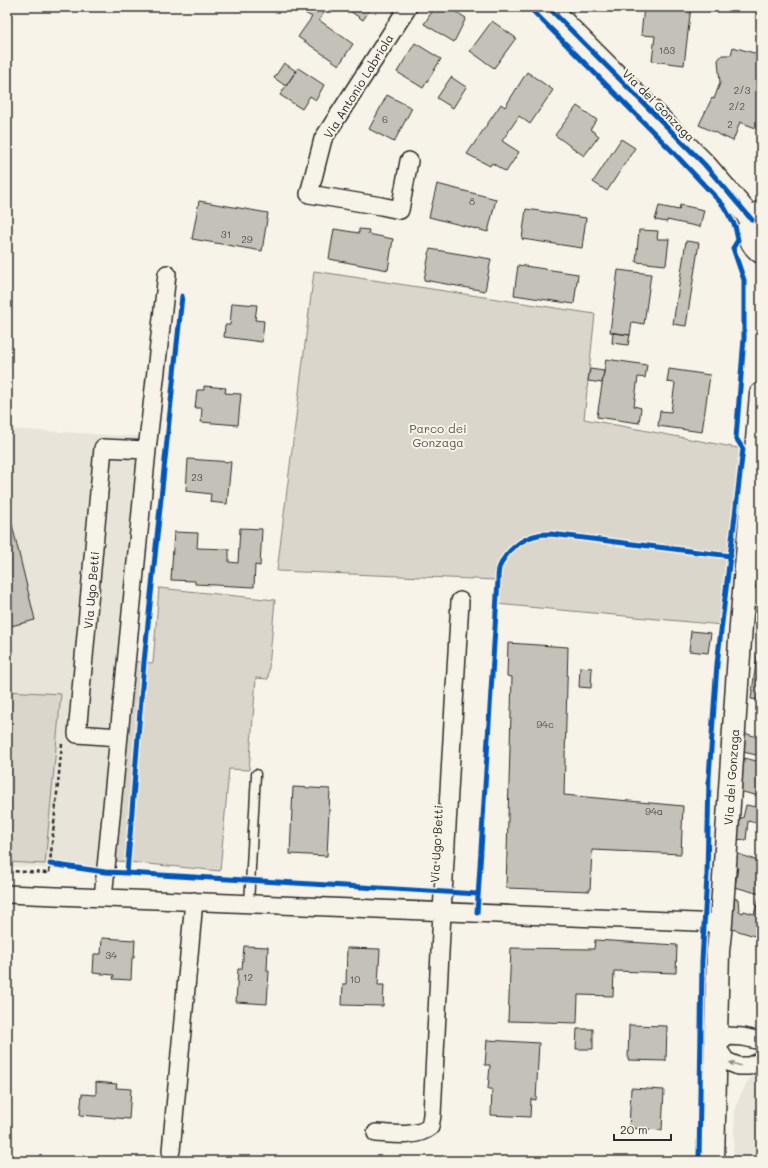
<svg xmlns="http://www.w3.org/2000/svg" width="768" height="1168" font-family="Mali,sans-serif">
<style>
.built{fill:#e8e4da}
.green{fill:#dad6cc;stroke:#82807c}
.building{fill:#c4c1b9;stroke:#2b2b2b}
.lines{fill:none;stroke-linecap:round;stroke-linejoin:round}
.lane-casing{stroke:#2b2b2b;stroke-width:11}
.street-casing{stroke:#2b2b2b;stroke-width:20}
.secondary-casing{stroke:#2b2b2b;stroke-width:25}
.path{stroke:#2b2b2b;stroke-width:2.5;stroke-dasharray:4 3;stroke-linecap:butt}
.lane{stroke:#f7f3e8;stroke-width:8}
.street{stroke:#f7f3e8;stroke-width:17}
.secondary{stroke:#f7f3e8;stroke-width:22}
.cycleway-casing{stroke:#f7f3e8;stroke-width:8}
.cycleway{stroke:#0057b8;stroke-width:5}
.oneway{fill:#918f8a}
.labels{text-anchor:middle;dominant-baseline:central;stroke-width:4;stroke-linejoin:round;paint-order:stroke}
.number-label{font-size:10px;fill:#51504e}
.street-label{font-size:12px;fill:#2b2b2b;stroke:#f7f3e8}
.park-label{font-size:12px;fill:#575653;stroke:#f7f3e8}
</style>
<rect width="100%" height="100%" fill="#f7f3e8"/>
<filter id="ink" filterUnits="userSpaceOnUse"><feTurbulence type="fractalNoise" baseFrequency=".025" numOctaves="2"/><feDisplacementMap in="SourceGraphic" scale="8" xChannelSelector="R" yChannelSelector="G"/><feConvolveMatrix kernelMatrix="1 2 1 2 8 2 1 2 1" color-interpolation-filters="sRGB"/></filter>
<g filter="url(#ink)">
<path class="built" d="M7 429 149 437 105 872 7 866Z
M761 1071V1161H733L735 1111 740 1096 749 1079Z"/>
<path class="green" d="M314 271 595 314 584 419 743 449 722 625 496 604 497 580 277 571Z
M159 588 275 600 268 679 256 678 249 770 229 769 220 871 107 860 127 661 153 663Z
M7 691 61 694 45 864 7 862Z"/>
<path class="building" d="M308 7H328L319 20 353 44 339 65 298 37 312 17 305 13Z
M344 7H372L363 20Z
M435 7H448L466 18 454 42 424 24Z
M644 7H691L684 65 652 61 655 36 641 35Z
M492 21 516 38 494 68 470 51Z
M415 43 441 59 423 88 397 72Z
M733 47 761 55V130L740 122 733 141 699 125 712 98 714 99 720 83 718 60 722 55H731Z
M284 63 296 71 286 86 274 78Z
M298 68 324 85 316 100 310 96 302 109 280 95Z
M527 72 553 90 530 124 519 116 502 141 519 152 506 172 492 163 490 166 467 154 501 104 505 107Z
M451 77 466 87 453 108 437 98Z
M387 95 412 108 394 142 369 129Z
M577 106 597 120 590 129 599 136 584 156 555 135Z
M621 139 635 148 607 191 593 182Z
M437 184 496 199 488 232 429 217Z
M199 201 268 213 262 251 192 239Z
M680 205 704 210 700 227 667 220V222L655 220 659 206 679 210Z
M526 209 586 218 582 248 522 239Z
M334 229 359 233V229L369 230 368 234 393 239 388 270 329 259Z
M639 230 658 231 657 239H669L666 265 636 262Z
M686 241 699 243 686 326 673 324Z
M430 249 491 259 485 291 424 280Z
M518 265 578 274 574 304 514 295Z
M618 270 651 274 644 324 632 322 630 335 610 332Z
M232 303 257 305 255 320 264 321 262 342 224 337 225 325H230Z
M613 333 630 335 628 345 612 343Z
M606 359 647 365 645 378 638 377 634 406 641 408 639 423 597 417Z
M590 369 604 371 602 383 588 381Z
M669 369 710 375 702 432 658 426 660 411 671 412 675 383 667 382Z
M204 386 226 388 225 393 241 394 238 425 201 422 202 408H195L197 390H204Z
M188 459 231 462 227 504 210 502 211 494 186 491Z
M7 512H9L35 620 7 627Z
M240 528 262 529 260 566 255 565 254 587 195 584V581L171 580 174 532 198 533 197 548 229 549V562L238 563Z
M761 626V700L751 699Z
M691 631 711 633 708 653 689 651Z
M508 643 568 647 564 795 683 806 681 854 592 850 590 891 506 888 512 677 507 676Z
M580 667 592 668 591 688 579 687Z
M744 733 761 738V756L743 752Z
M744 758 761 762V787L760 786 759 796 739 791 741 772Z
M293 787 330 789 327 856 290 854Z
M746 805 761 808V824L748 821 746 840 735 839 737 817 743 818Z
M733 852 761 862V938L729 928 730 898 738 899 739 911 743 913 744 911 754 914 760 894 735 887 738 867 731 865Z
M102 938 135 940 134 958H132L131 980 113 979 114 975 93 973 94 954H101Z
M595 940 677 945 676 973 614 971 613 996 578 995 577 1023 508 1021 511 948 594 949Z
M244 946 268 947 267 971H269L267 1004 236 1002 238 969H242Z
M347 948 380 949 378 985H384L383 1006 342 1005 343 984H346Z
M629 1025 667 1026 666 1061 628 1060Z
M577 1029H593V1049H576Z
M487 1040 539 1043 536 1100 531 1099 530 1117 491 1115 492 1089H488L490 1065H485Z
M96 1082 117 1084 116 1088 131 1089 129 1119 80 1115 82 1094 96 1095Z
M631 1088 664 1090 662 1130 629 1128Z"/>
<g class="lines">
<g class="lane-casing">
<path id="lane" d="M249 904 256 774"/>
</g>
<g class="street-casing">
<path id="street" d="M408 7 323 139 309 194 381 206 400 210 409 161
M743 596 761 598
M119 737 77 734 103 448 147 450
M7 894 721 923
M103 898 147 450 167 274
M761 1041 743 1037 728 1036 716 1046 726 1061 738 1066H749L761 1061
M376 1133C393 1134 416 1138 430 1127L432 1115 442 912 460 601
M171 1151 194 901"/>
</g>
<g class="secondary-casing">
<path id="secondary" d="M548 7 704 164 752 220
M761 212C744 221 747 242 761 252
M713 1161 718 951 721 923 741 625 761 394"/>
</g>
<path class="path" d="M7 863 9 871 49 873 62 744"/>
<use href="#lane" class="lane"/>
<use href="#street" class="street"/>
<use href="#secondary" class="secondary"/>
<g class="cycleway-casing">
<path id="cycleway" d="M529 7 674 153 723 205 735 226 738 240 733 248 744 280V338L736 438 743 449 717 664 709 777 707 876 702 961 699 1161
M548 7 704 164 752 220
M50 864 105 872 127 873 144 662 182 296
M127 873 478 894
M477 913 498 580C498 575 498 568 501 564 507 550 523 538 538 535 542 534 547 534 551 534L731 556"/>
</g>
<use href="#cycleway" class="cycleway"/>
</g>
<defs><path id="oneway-solid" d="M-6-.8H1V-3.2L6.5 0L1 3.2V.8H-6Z"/></defs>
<use class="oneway" href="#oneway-solid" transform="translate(735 1064) rotate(-163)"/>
</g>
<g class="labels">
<g class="number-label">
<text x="667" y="50">183</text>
<text x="742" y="90">2/3</text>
<text x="737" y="106">2/2</text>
<text x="385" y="119">6</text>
<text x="730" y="124">2</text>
<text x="472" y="201">8</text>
<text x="226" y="234">31</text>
<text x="247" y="239">29</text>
<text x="197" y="477">23</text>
<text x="545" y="724">94c</text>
<text x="654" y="811">94a</text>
<text x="111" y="955">34</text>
<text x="248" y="977">12</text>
<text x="355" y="979">10</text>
</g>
<g class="street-label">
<text transform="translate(358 86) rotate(-58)">Via Antonio Labriola</text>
<text transform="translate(659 105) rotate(45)">Via dei Gonzaga</text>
<text transform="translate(91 590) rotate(-85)">Via Ugo Betti</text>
<text transform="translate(731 777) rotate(-86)">Via dei Gonzaga</text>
<text transform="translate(436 844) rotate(-87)">Via Ugo Betti</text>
</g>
<g class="park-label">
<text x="438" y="428">Parco dei<tspan x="438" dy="14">Gonzaga</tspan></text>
</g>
</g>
<rect width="768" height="1168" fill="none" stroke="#f7f3e8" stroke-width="24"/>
<rect x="12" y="12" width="744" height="1144" fill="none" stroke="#2b2b2b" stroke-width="1.5" filter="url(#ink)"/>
<path d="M614 1134v6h57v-6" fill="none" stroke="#2b2b2b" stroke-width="2"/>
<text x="620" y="1134" font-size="12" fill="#2b2b2b" stroke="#f7f3e8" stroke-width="3" paint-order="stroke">20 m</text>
</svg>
